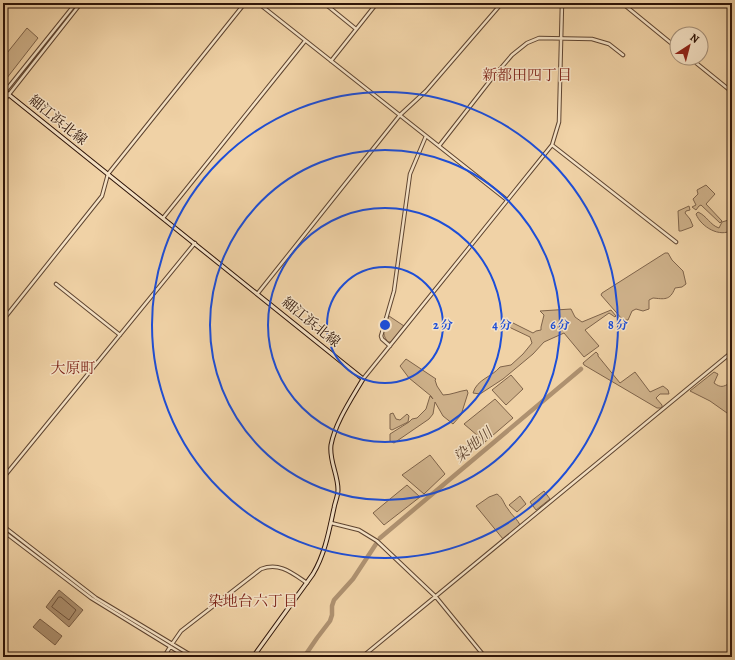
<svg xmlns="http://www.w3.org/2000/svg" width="735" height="660" font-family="Alegreya,'Noto Serif JP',serif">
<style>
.green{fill:#cfb28b;stroke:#7e634a}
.water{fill:#ae9170;stroke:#7b5f46}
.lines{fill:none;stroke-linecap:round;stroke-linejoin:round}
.shore{stroke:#6e523c;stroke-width:1}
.river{stroke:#ae9170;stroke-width:4.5}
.tertiary-casing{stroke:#5e4430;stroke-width:4.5}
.secondary-casing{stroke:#2e1408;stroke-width:5}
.tertiary{stroke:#f5e2c5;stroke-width:2.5}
.secondary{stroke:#f5e2c5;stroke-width:3}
.ring{fill:none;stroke:#1d4ed8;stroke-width:2}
.labels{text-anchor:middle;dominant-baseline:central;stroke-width:3;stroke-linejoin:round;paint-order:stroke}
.street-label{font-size:14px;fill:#2e1408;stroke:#f5e2c5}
.neighbourhood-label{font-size:15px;fill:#7a1f14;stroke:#f5e2c5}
.water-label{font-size:15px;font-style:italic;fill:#614632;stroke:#f5e2c5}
.centre{fill:#1d4ed8;stroke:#f5e2c5;stroke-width:2}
.ring-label{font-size:12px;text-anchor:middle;font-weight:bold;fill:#1d4ed8;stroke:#f5e2c5;stroke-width:3;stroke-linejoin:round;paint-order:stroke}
</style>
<rect width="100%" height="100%" fill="#f0d2a6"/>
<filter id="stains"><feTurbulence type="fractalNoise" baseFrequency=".005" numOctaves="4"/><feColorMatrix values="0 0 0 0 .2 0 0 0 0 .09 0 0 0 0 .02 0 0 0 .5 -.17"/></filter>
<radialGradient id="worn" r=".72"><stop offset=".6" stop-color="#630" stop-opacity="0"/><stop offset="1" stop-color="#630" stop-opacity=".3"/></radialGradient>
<path class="green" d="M27 28 38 38 3 83V58Z
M706 185 715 194 706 204 722 221 720 223 701 205 699 206 696 210 692 207 696 205 693 199 698 194 697 190Z
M689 206 690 210 686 211 685 213 690 219 693 226 692 227 681 231H679L678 211Z
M698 212C707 216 710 225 719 228L722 222 732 219V230C720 238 701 227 696 214Z
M665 253H668L672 260 683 271 686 284 682 287 675 288C670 301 664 299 653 298L649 300V309L643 311 636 309 632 311 628 320H624L622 319 601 295 602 293Z
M571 309 575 317 582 322 611 310 616 316 615 317 609 313 585 330 599 346 584 357 564 333 544 342 533 354 503 379 480 394 473 393C477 379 492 377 500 367L511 365 523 354 532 343 530 337 511 328 505 323V319L533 333 536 331 541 330V327L544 315 540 311Z
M389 316 404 326 392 342H388C380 332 385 327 389 316Z
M596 352 598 354V356L620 383 635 372 650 392 663 386 668 390 669 394H660L656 398 662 405V408H657L584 365 583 363Z
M406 359 436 379 435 380 437 386 443 395C451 395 459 391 467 390L468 393 461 415 453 424 443 416 435 402 433 414 429 419 394 443 390 441V434L409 422 412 419 417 418 426 409 430 396 433 399 431 396 409 378 400 366Z
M714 372 718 374 714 383C721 388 723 387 730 383L732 388 731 412 727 413 710 401 690 391Z
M511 375 523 389 506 405 492 390Z
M495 399 513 418 485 442 464 424Z
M393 413 396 419 400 420 407 414 409 416 408 422 392 430 390 429V414Z
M430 455 445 474 424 494 402 475Z
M407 485 420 497 384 525 373 513Z
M544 491 550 499 536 510 530 502Z
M497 494C504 499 503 503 508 509 513 517 517 518 521 527L503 539 476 506 489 497Z
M520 496 526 504 517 512 509 505Z"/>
<path class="water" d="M59 590 83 610 69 627 46 607Z
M40 619 62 636 55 645 33 627Z"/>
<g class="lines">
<path class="shore" d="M59 597H61L76 610 69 620 52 607Z"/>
<path class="river" d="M380 538 581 369
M304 657 317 638 330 621 332 615V606L334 600 353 579 376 544"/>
<g class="tertiary-casing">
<path id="tertiary" d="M258 3 507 200
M324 3 356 29
M622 3 677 48
M690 58 732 92
M331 61 377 3
M3 94 76 3
M3 102 81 3
M552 145 676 242
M439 146 489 82 512 55 527 43 539 38 592 39 609 44 623 55
M163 218 305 41
M56 284 120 335
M258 293 400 115 426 91 502 3
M3 320 102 196 108 174 245 3
M390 346 382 339 381 336 394 291 410 174 426 136
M363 379 552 145 559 122 562 3
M3 478 195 243
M331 523 359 530 377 541 436 597 485 657
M3 526 96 598 194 657
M3 531 91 598 187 657
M172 644 181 631 261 569C280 562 292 573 307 583
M164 657 170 647
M362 657 732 352"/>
</g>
<g class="secondary-casing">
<path id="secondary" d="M3 90 363 379C352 398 335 423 331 445 329 461 338 474 338 490 338 496 335 502 334 508 329 531 325 554 313 574L253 657"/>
</g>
<use href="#tertiary" class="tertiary"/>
<use href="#secondary" class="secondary"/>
</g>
<g class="ring">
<circle cx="385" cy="325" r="58"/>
<circle cx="385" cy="325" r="117"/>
<circle cx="385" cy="325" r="175"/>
<circle cx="385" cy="325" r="233"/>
</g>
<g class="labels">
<g class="street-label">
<text transform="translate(58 120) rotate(39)">細江浜北線</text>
<text transform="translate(311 322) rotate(39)">細江浜北線</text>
</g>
<g class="neighbourhood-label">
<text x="527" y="75">新都田四丁目</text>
<text x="73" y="368">大原町</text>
<text x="253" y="601">染地台六丁目</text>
</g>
<g class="water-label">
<text transform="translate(473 445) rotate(-40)">染地川</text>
</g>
</g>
<circle cx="385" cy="325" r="6" class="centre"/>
<g class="ring-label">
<text x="443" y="329">2 分</text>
<text x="502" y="329">4 分</text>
<text x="560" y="329">6 分</text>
<text x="618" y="329">8 分</text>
</g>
<rect width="735" height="660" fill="none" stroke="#f0d2a6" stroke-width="16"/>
<rect x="4" y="4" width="727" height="652" fill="none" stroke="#2e1408" stroke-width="2"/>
<rect x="8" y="8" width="719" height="644" fill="none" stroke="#2e1408"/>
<g transform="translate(689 46) rotate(36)"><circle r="19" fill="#f5e2c5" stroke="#a59079"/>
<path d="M0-3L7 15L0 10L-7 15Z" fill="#8f2418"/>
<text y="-6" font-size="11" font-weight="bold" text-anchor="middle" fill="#2e1408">N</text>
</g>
<rect width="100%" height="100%" filter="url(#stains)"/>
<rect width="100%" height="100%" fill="url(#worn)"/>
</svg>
